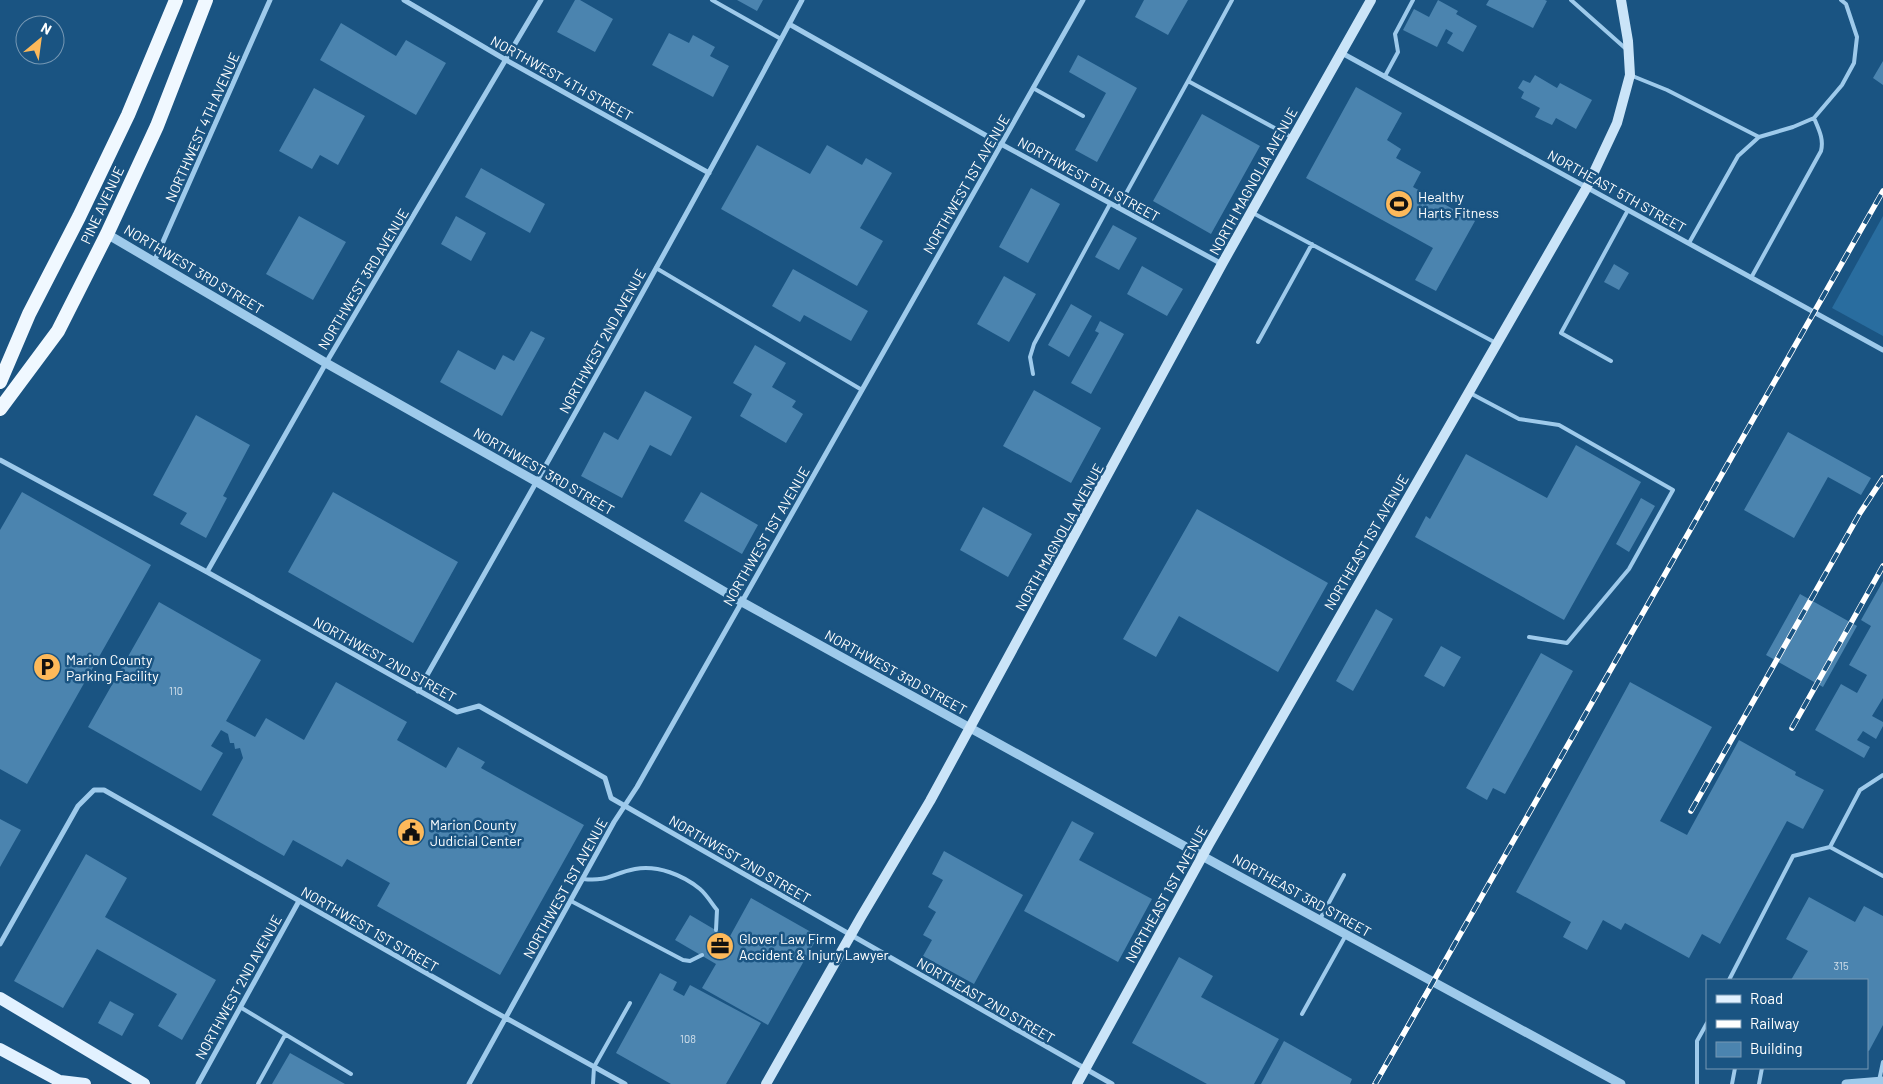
<svg xmlns="http://www.w3.org/2000/svg" width="1883" height="1084" font-family="Barlow,sans-serif">
<style>
.green{fill:#296d9f}
.building{fill:#4b84af}
.lines{fill:none;stroke-linecap:round;stroke-linejoin:round}
.service{stroke:#9ecaeb;stroke-width:4}
.minor{stroke:#9ecaeb;stroke-width:5}
.tertiary{stroke:#9ecaeb;stroke-width:9}
.secondary{stroke:#cae4f8;stroke-width:10}
.primary{stroke:#e2f1ff;stroke-width:12}
.trunk{stroke:#f0f8ff;stroke-width:14}
.rail-casing{stroke:#fff;stroke-width:5.5}
.rail{stroke:#1a5482;stroke-width:4;stroke-dasharray:11;stroke-linecap:butt}
.labels{text-anchor:middle;dominant-baseline:central;stroke-width:5;stroke-linejoin:round;paint-order:stroke}
.number-label{font-size:11px;fill:#d2e0eb}
.street-label{font-size:14px;fill:#fff;stroke:#1a5482}
.poi-label{font-size:14px;fill:#fff;stroke:#1a5482;text-anchor:start}
</style>
<rect width="100%" height="100%" fill="#1a5482"/>
<path class="green" d="M1883 216V336L1832 308Z"/>
<path class="building" d="M575 0H580L613 19 595 52 557 32Z
M737 0H763L757 11Z
M1144 0H1188L1168 35 1135 17Z
M1438 0 1458 11 1456 14 1477 26 1463 52 1447 43 1453 33 1446 29 1437 47 1403 30 1414 9 1429 17Z
M1489 0H1545L1547 1 1533 28 1486 5Z
M341 23 396 56 406 40 446 63 416 115 320 60Z
M669 33 689 43 693 35 715 47 710 56 729 66 713 97 652 65Z
M1078 55 1137 88 1097 162 1075 150 1106 93 1069 72Z
M1883 61V85L1873 78Z
M1535 75 1557 88 1560 83 1592 100 1576 129 1556 118 1552 125 1535 117 1540 108 1521 98 1524 92 1518 88 1523 80 1530 83Z
M1356 87 1402 113 1387 140 1401 149 1396 158 1421 172 1413 187 1475 221 1436 291 1415 280 1433 248 1306 178Z
M314 88 365 116 338 165 320 155 312 169 279 151Z
M1202 114 1260 146 1211 234 1153 201Z
M757 145 810 174 827 145 862 165 866 158 892 173 860 228 883 241 857 286 721 209Z
M481 168 545 204 530 233 465 197Z
M1031 188 1060 204 1028 263 999 247Z
M299 216 346 242 313 300 266 274Z
M456 216 486 233 471 261 441 244Z
M1113 225 1137 238 1119 270 1095 257Z
M1614 264 1629 273 1619 290 1604 282Z
M1142 266 1183 289 1167 316 1127 294Z
M793 269 868 311 851 341 804 315 800 322 772 306Z
M1004 276 1036 294 1009 342 977 324Z
M1071 304 1092 316 1069 357 1048 345Z
M1100 321 1124 334 1091 394 1071 383 1099 333 1095 331Z
M531 331 545 338 502 416 440 382 458 350 495 370 503 355 514 361Z
M755 345 786 363 772 387 796 401 792 407 803 414 786 443 740 416 752 394 733 383Z
M1034 390 1101 428 1071 483 1003 446Z
M645 391 692 417 671 456 650 445 622 498 581 476 604 432 618 440Z
M196 415 250 445 223 496 227 498 206 538 180 524 187 513 153 495Z
M1788 432 1871 478 1861 495 1828 477 1794 538 1744 510Z
M1576 445 1641 482 1564 620 1415 537 1426 516 1430 519 1466 454 1547 498Z
M22 492 151 565 27 784 0 769V530Z
M333 492 458 562 413 643 288 572Z
M701 492 758 525 742 554 684 521Z
M1641 498 1655 506 1629 552 1616 544Z
M983 507 1032 534 1008 577 960 550Z
M1197 509 1328 583 1278 672 1179 616 1156 657 1123 639Z
M1883 581V698L1872 716 1883 722V726L1876 739 1863 731 1857 740 1870 747 1864 758 1815 730 1841 684 1857 693 1867 675 1849 665 1871 626 1861 620Z
M1800 594 1857 626 1823 687 1766 655Z
M159 602 261 660 226 721 255 737 266 718 304 740 336 682 407 722 397 740 446 768 458 747 485 762 481 768 584 825 500 975 377 906 390 883 347 859 342 867 293 840 284 856 212 815 243 758 240 748 235 749 234 743H230L228 734 221 730 211 746 223 753 201 791 88 727Z
M1376 609 1393 619 1353 691 1336 681Z
M1441 646 1461 657 1444 687 1424 676Z
M1541 653 1573 671 1505 794 1493 788 1487 800 1466 788Z
M1630 682 1712 727 1660 821 1687 835 1739 740 1796 772 1795 775 1824 790 1803 829 1787 821 1720 944 1702 934 1689 958 1625 923 1621 930 1603 920 1587 950 1563 937 1571 922 1516 892Z
M0 819 21 830 0 867Z
M1072 821 1094 833 1079 860 1152 899 1118 962 1024 911Z
M944 851 1023 895 974 984 923 956 932 940 923 935 936 912 928 907 943 880 932 874Z
M86 854 127 878 105 917 216 980 182 1040 158 1026 177 994 97 949 63 1008 14 981Z
M1809 897 1855 922 1864 906 1883 916V1025L1869 1051 1867 1050V980H1791L1808 951 1786 939Z
M751 898 818 936 768 1025 702 988 716 964 675 940 690 915 729 938Z
M1179 957 1213 976 1201 997 1279 1039 1254 1084H1207L1132 1043Z
M660 973 677 982 673 990 684 996 690 985 761 1023 726 1084H671L616 1053Z
M110 1001 134 1014 122 1036 98 1023Z
M1284 1041 1352 1079 1350 1084H1261Z
M290 1053 345 1084H272Z"/>
<g class="lines">
<path class="service" d="M712 0 781 39
M1571 0 1625 48
M1630 75 1667 90 1759 137
M1385 76 1398 52 1395 34 1413 0
M1188 81 1232 0
M1033 88 1083 116
M1118 208 1188 81 1293 138
M1253 213 1496 343
M1689 243 1738 156 1759 137 1793 127 1814 118 1842 85 1854 63 1857 37 1846 4 1841 0
M656 268 862 390
M1751 278 1821 151C1824 139 1819 130 1814 118
M1258 342 1312 244
M1611 361 1561 333 1628 210
M1033 374 1030 357 1034 344 1110 204
M1470 393 1519 419 1559 425 1673 490 1629 569 1567 643 1529 637
M1830 847 1860 790 1883 775
M583 879C608 882 613 873 635 869 658 865 683 875 700 889 707 895 712 904 717 910L716 930
M571 901 683 960 690 961 702 955
M1320 919 1344 875
M1729 980 1793 856 1830 847 1883 876
M240 1007 351 1074
M1302 1014 1346 935
M1879 1081 1883 1062
M258 1084 285 1035
M593 1084 594 1067 630 1003
M1697 1084V1041L1707 1023
M1732 1084 1735 1068
M1759 1084 1762 1068"/>
<path class="minor" d="M404 0 506 60 709 173
M789 24 1001 144 1222 264
M1340 52 1883 350
M154 262 270 0
M0 460 207 572 457 712 479 706 605 778 611 798 1112 1084
M207 572 326 363 541 0
M418 691C548 462 678 233 802 0
M0 944 78 806 94 790H104L486 1007 625 1084
M198 1084 299 901
M469 1084 614 822 637 787 1083 0
M1375 1084 1433 982"/>
<path class="tertiary" d="M107 234 326 363 537 482 742 602 1224 868 1621 1084
M1846 1084 1883 1081"/>
<path class="secondary" d="M766 1084 861 917 930 801 1222 264 1371 0
M1077 1084 1209 844 1587 187 1617 123 1630 75 1628 41 1621 0"/>
<path class="primary" d="M0 998 144 1084
M0 1049 65 1084
M60 1081 85 1084"/>
<path class="trunk" d="M0 382 29 314 79 217 128 115 176 0
M0 409 58 331 107 234 157 126 206 0"/>
<g class="rail-casing">
<path id="rail" d="M1792 728 1883 566
M1691 811 1860 513 1883 478
M1375 1084 1883 191"/>
</g>
<use href="#rail" class="rail"/>
</g>
<defs>
<g id="stadium-disc" transform="scale(1.4375)"><circle r="9.5" fill="#fdb95a" stroke="#1a5482"/><path d="M0-5a6.5 5 0 1 0 0 10a6.5 5 0 1 0 0-10ZM-3.5-1.8h7v3.6h-7Z" fill="#111"/></g>
<g id="parking-disc" transform="scale(1.4375)"><circle r="9.5" fill="#fdb95a" stroke="#1a5482"/><path d="M-3.5-5.5H1a3.5 3.5 0 0 1 0 7H-1V5.5H-3.5ZM-1-3.4V-.6H.8a1.4 1.4 0 0 0 0-2.8Z" fill="#111"/></g>
<g id="civic-disc" transform="scale(1.4375)"><circle r="9.5" fill="#fdb95a" stroke="#1a5482"/><path d="M-.6-6.5H3V-4.5H.6V-3L4-1V1h2V6H-6V1h2V-1L-.6-3ZM-1.2 2.5V6h2.4V2.5Z" fill="#111"/></g>
<g id="office-disc" transform="scale(1.4375)"><circle r="9.5" fill="#fdb95a" stroke="#1a5482"/><path d="M-6-3h4V-5.5h4V-3h4V5H-6ZM-1-4.5V-3h2v-1.5ZM-6 0V1H6V0Z" fill="#111"/></g>
</defs>
<g fill-rule="evenodd">
<use href="#stadium-disc" x="1399" y="204"/>
<use href="#parking-disc" x="47" y="667"/>
<use href="#civic-disc" x="411" y="832"/>
<use href="#office-disc" x="720" y="946"/>
</g>
<g class="labels">
<g class="number-label">
<text x="176" y="690">110</text>
<text x="1841" y="965">315</text>
<text x="688" y="1038">108</text>
</g>
<g class="street-label">
<text transform="translate(562 78) rotate(29)">NORTHWEST 4TH STREET</text>
<text transform="translate(202 127) rotate(-66)">NORTHWEST 4TH AVENUE</text>
<text transform="translate(1089 179) rotate(29)">NORTHWEST 5TH STREET</text>
<text transform="translate(1253 181) rotate(-61)">NORTH MAGNOLIA AVENUE</text>
<text transform="translate(966 184) rotate(-60)">NORTHWEST 1ST AVENUE</text>
<text transform="translate(1617 191) rotate(29)">NORTHEAST 5TH STREET</text>
<text transform="translate(102 205) rotate(-65)">PINE AVENUE</text>
<text transform="translate(194 269) rotate(31)">NORTHWEST 3RD STREET</text>
<text transform="translate(363 279) rotate(-59)">NORTHWEST 3RD AVENUE</text>
<text transform="translate(602 341) rotate(-61)">NORTHWEST 2ND AVENUE</text>
<text transform="translate(544 471) rotate(30)">NORTHWEST 3RD STREET</text>
<text transform="translate(766 536) rotate(-60)">NORTHWEST 1ST AVENUE</text>
<text transform="translate(1059 537) rotate(-61)">NORTH MAGNOLIA AVENUE</text>
<text transform="translate(1366 542) rotate(-60)">NORTHEAST 1ST AVENUE</text>
<text transform="translate(385 659) rotate(29)">NORTHWEST 2ND STREET</text>
<text transform="translate(896 672) rotate(29)">NORTHWEST 3RD STREET</text>
<text transform="translate(740 859) rotate(30)">NORTHWEST 2ND STREET</text>
<text transform="translate(565 888) rotate(-61)">NORTHWEST 1ST AVENUE</text>
<text transform="translate(1166 894) rotate(-61)">NORTHEAST 1ST AVENUE</text>
<text transform="translate(1302 895) rotate(29)">NORTHEAST 3RD STREET</text>
<text transform="translate(370 929) rotate(30)">NORTHWEST 1ST STREET</text>
<text transform="translate(238 987) rotate(-61)">NORTHWEST 2ND AVENUE</text>
<text transform="translate(986 1000) rotate(30)">NORTHEAST 2ND STREET</text>
</g>
<g class="poi-label">
<text x="1418" y="196">Healthy<tspan x="1418" dy="16">Harts Fitness</tspan></text>
<text x="66" y="659">Marion County<tspan x="66" dy="16">Parking Facility</tspan></text>
<text x="430" y="824">Marion County<tspan x="430" dy="16">Judicial Center</tspan></text>
<text x="739" y="938">Glover Law Firm<tspan x="739" dy="16">Accident &amp; Injury Lawyer</tspan></text>
</g>
</g>
<rect x="1706" y="979" width="162" height="90" fill="#1a5482" stroke="#7698b4"/>
<rect x="1716" y="995" width="25" height="8" fill="#e2f1ff" stroke="#7698b4"/>
<text x="1750" y="1004" font-size="15" fill="#ffffff">Road</text>
<rect x="1716" y="1020" width="25" height="8" fill="#ffffff" stroke="#7698b4"/>
<text x="1750" y="1029" font-size="15" fill="#ffffff">Railway</text>
<rect x="1716" y="1042" width="25" height="15" fill="#4b84af" stroke="#7698b4"/>
<text x="1750" y="1054" font-size="15" fill="#ffffff">Building</text>
<g transform="translate(40 40) rotate(29)"><circle r="24" fill="#1a5482" stroke="#7698b4"/>
<path d="M0-4L9 19L0 12L-9 19Z" fill="#fdb95a"/>
<text y="-8" font-size="14" font-weight="bold" text-anchor="middle" fill="#ffffff">N</text>
</g>
</svg>
